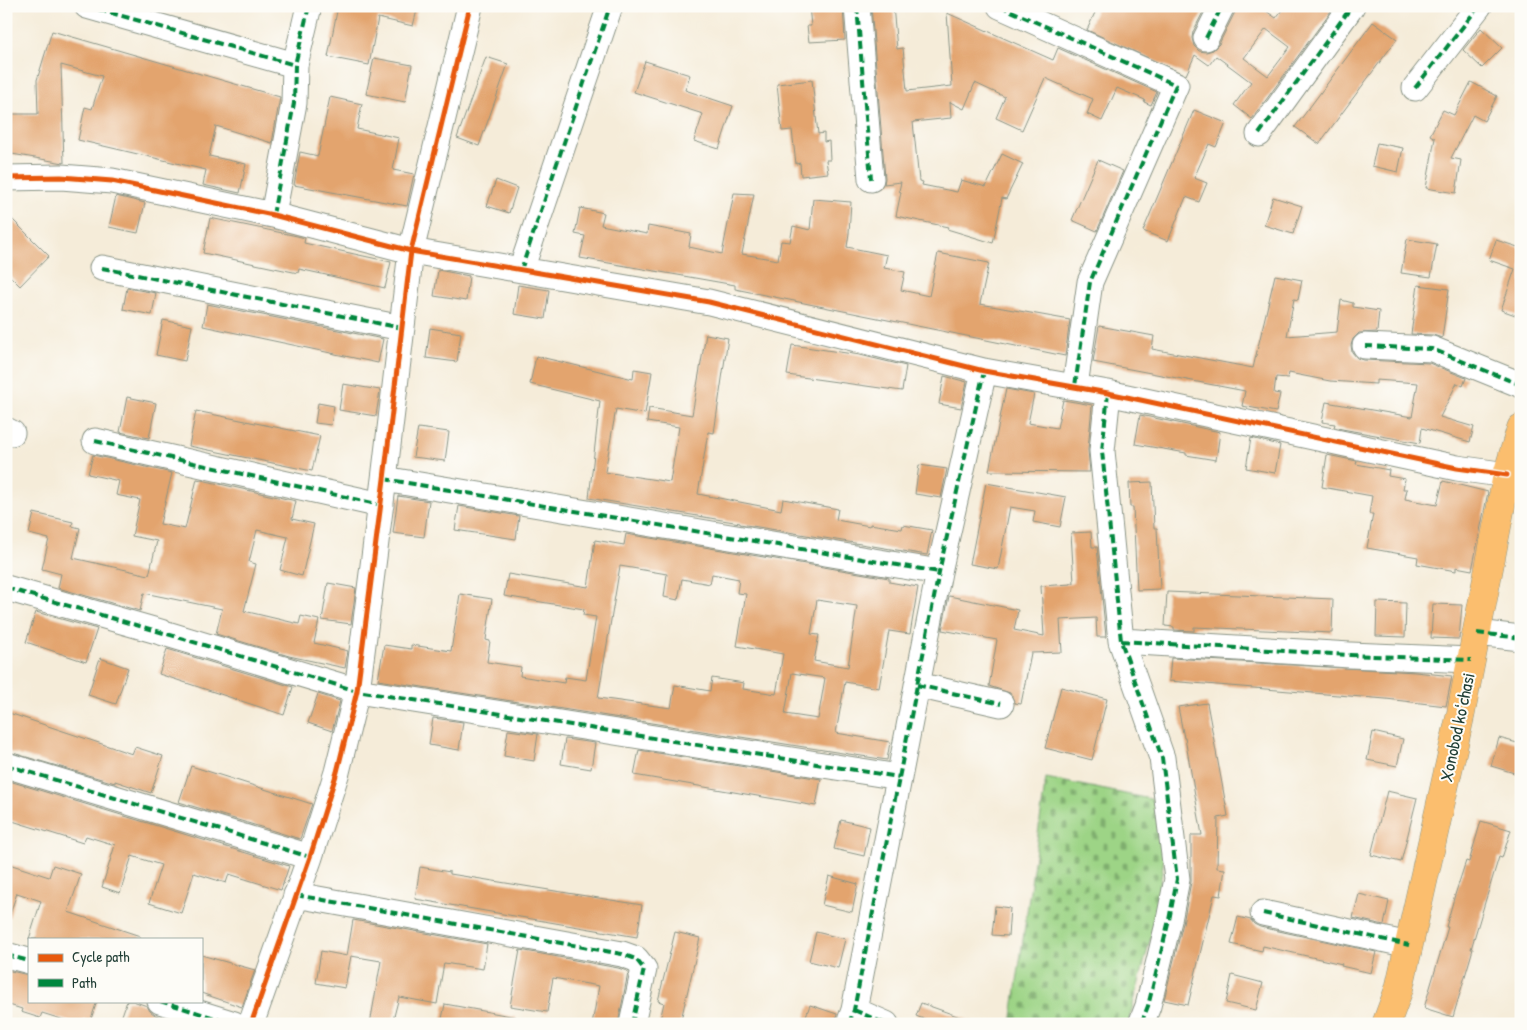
<svg xmlns="http://www.w3.org/2000/svg" width="1527" height="1030" font-family="'Patrick Hand',sans-serif">
<style>
.cemetery{fill:url(#cemetery-stones);stroke:#5e885d}
.building{fill:#e3a46e;fill-rule:evenodd}
.lines{fill:none;stroke-linecap:round;stroke-linejoin:round}
.minor-casing{stroke:#8a9486;stroke-width:27}
.major-casing{stroke:#8a9486;stroke-width:29}
.minor{stroke:#fff;stroke-width:25}
.major{stroke:#fbbe6e;stroke-width:28}
.quiet{stroke:#00873e;stroke-width:4;stroke-dasharray:8 4;stroke-linecap:butt}
.cycleway-casing{stroke:#fdfcf7;stroke-width:8}
.cycleway{stroke:#e8590c;stroke-width:5}
.labels{text-anchor:middle;dominant-baseline:central;stroke-width:4;stroke-linejoin:round;paint-order:stroke}
.street-label{font-size:18px;fill:#1f3d34;stroke:#fdfcf7}
</style>
<defs>
<pattern id="cemetery-stones" width="16" height="16" patternUnits="userSpaceOnUse" patternTransform="scale(1.25)"><rect width="16" height="16" fill="#9dd486"/><path d="M2 7V4a2 2 0 0 1 4 0v3zM10 15v-3a2 2 0 0 1 4 0v3z" fill="#7fad6e"/></pattern>
</defs>
<rect width="100%" height="100%" fill="#fdfcf7"/>
<filter id="ink" filterUnits="userSpaceOnUse"><feTurbulence type="fractalNoise" baseFrequency=".02" numOctaves="2"/><feDisplacementMap in="SourceGraphic" scale="10" xChannelSelector="R" yChannelSelector="G"/><feConvolveMatrix kernelMatrix="1 2 1 2 8 2 1 2 1" color-interpolation-filters="sRGB"/></filter>
<filter id="wash" filterUnits="userSpaceOnUse"><feTurbulence type="fractalNoise" baseFrequency=".0096" numOctaves="4" result="noise"/><feDisplacementMap in="SourceGraphic" scale="20" xChannelSelector="R" yChannelSelector="G"/><feGaussianBlur stdDeviation="1.12" result="paint"/><feColorMatrix in="noise" values="0 0 0 0 0 0 0 0 0 0 0 0 0 0 0 0 0 1.4 0 .05"/><feComposite in="paint" operator="in"/></filter>
<g filter="url(#wash)">
<rect width="100%" height="100%" fill="#f5ecd9"/>
<path class="cemetery" d="M1046 778 1155 800 1165 853 1153 929 1128 1024H1011Z"/>
<g id="blocks">
<path class="building" d="M338 6H418L413 26 378 18 369 65 328 57Z
M809 6H843L845 40 809 42 807 26H811Z
M871 6H893L897 49 903 48 907 91 952 86 947 13 1053 60 1058 48 1157 92 1151 105 1144 102 1145 100 1117 88 1102 121 1087 114 1093 99 1045 78 1022 130 996 118 1005 97 975 83 964 109 950 102 951 118 913 122 919 181 923 182 922 185 957 192 961 180 986 187 1002 154 1023 164 1006 199 1002 198 993 243 947 229 948 227 896 216 901 192 899 191 901 182 884 184 885 178Z
M1098 6H1206L1193 32 1192 38 1194 46 1199 51 1206 52 1213 50 1219 44 1235 12 1236 6H1259L1276 18 1285 6H1324L1331 11 1252 119 1234 105 1251 82 1235 70 1216 56 1209 65 1195 55 1186 75 1087 30ZM1266 29 1290 47 1268 76 1244 58Z
M1373 22 1397 39 1319 144 1295 127Z
M1481 28 1502 48 1482 68 1463 50Z
M52 31 280 97 272 143 216 126 209 156 246 164 240 193 203 185 206 170 78 140 85 107 92 109 102 76 61 65 64 163 6 153V114H38L37 80Z
M486 57 508 64 479 146 457 138Z
M374 58 412 65 405 102 366 94Z
M645 61 690 75 685 90 733 106 719 149 694 141 703 114 634 92Z
M812 80 818 134 824 133V142L829 141 830 160H826L828 173 801 176 800 163 796 164 792 130 782 131 777 84Z
M1471 82 1497 96 1484 121 1473 115 1451 158 1461 160 1456 193 1426 188 1435 138 1430 135 1443 110 1454 115Z
M330 97 362 104 357 129 399 138 393 170 414 174 407 206 294 185 300 152 318 156Z
M1194 110 1226 123 1216 147 1209 144 1194 178 1207 183 1199 202 1186 197 1168 241 1143 231Z
M1377 143 1403 148 1398 172 1372 166Z
M1098 160 1123 171 1097 231 1072 220Z
M496 180 517 188 509 213 487 206Z
M734 193 754 194 742 254 778 260 781 241 790 242 793 226 810 230 813 199 851 202 849 233 847 247 887 255 884 268 905 272 901 290 929 296 938 253 989 263 980 304 1070 320 1065 356 735 289V285L580 258 585 236 575 234 580 208 604 213 601 225 647 234 648 226 691 234 689 247 722 254Z
M116 196 145 203 138 233 109 227Z
M1273 197 1302 206 1293 234 1264 225Z
M6 213 49 256 20 286 6 272Z
M210 218 297 236 305 238 304 243 391 262 385 288 299 269 298 273 203 253Z
M1407 239 1437 244 1431 277 1401 273Z
M1496 240 1521 248V317L1501 310 1515 269 1489 260Z
M438 270 469 276 466 301 434 296Z
M1275 275 1302 280 1298 300 1294 299 1287 336 1337 332 1341 300 1353 303V307L1379 311 1377 332 1359 333 1353 339 1351 345 1352 352 1357 358 1364 360 1429 363 1466 378 1463 386 1457 383 1440 417 1474 427 1470 442 1422 428 1420 443 1342 429 1334 427 1335 424 1322 422 1326 402 1412 417 1418 383 1376 380V384L1330 381 1289 373 1288 378 1276 377 1274 393 1280 394 1276 412 1242 406 1245 391 1093 362 1099 326 1154 336 1152 349 1253 368Z
M518 285 549 290 545 319 514 314Z
M1418 285 1449 289 1442 338 1433 335 1411 334Z
M127 288 156 293 152 315 123 309Z
M207 304 383 339 378 363 203 326Z
M163 320 192 326 185 361 156 355Z
M430 328 461 333 457 362 426 358Z
M706 334 728 338 714 433 708 432 698 494 781 510 783 499 838 509 836 520 870 526V524L902 529 903 525 932 530 927 555 740 524V523L589 498 600 401 530 384 536 356 633 379 634 369 652 372 645 414 616 409 605 472 670 482 679 427 647 422 649 408 692 415Z
M792 345 860 355 906 366 902 391 787 375Z
M944 376 967 382 961 408 939 404Z
M343 384 380 390 376 416 339 410Z
M1006 389 1034 394 1028 423 1057 428 1063 400 1092 405 1088 450 1090 472 989 471Z
M127 397 156 403 149 438 120 432Z
M318 403 334 406 331 425 315 423Z
M196 411 320 436 312 471 189 446Z
M1140 415 1220 432 1216 460 1186 455V453L1135 444Z
M418 428 449 432 445 461 413 457Z
M1251 438 1280 445 1275 473 1246 468Z
M93 455 172 473 160 524 185 529 197 479 296 501 292 519 314 524 302 576 280 570 288 537 257 530 249 562 256 564 244 611 299 624 301 616 319 620 314 643 348 651 345 668 289 656 216 634 222 609 144 593 140 611 58 588 61 574 42 569 49 539 29 534 34 513 73 522 72 526 80 528 73 558 149 575 157 541 132 536 140 500 116 495 119 481 88 474Z
M1327 455 1357 461 1356 464 1389 470 1388 476 1405 479 1403 489H1407L1405 499 1437 505 1443 481 1488 492 1472 570 1456 567V571L1417 564 1418 557 1367 548 1373 514H1369L1372 496 1322 487Z
M919 465 947 469 941 498 915 494Z
M1152 482 1154 528H1157L1160 589 1137 590 1133 507H1130L1129 483Z
M986 483 1066 497 1060 527 1033 522 1035 511 1010 507 998 569 970 564Z
M398 496 429 501 424 537 393 533Z
M459 506 519 516 516 539 455 530Z
M1091 532 1092 547H1097L1106 637H1097L1096 618 1060 620 1062 652 1031 653 1021 704 1015 703 1010 693 989 686 997 640 942 630 949 596 1018 610 1014 630 1044 636 1041 586 1071 584V583H1074L1071 533Z
M626 534 889 578V582L918 587 910 634 889 631 879 688 845 682 836 733 890 742 887 760 378 680 384 645 411 649V645L451 651 460 594 492 599 486 640 490 641 487 662 521 667 520 676 564 683 565 677 586 680 596 617 583 615 584 609 504 596 508 574 588 587 595 540 624 545ZM620 566 667 574 664 597 678 600 682 579 710 584 712 574 739 579 737 593 746 594 737 646 783 654 776 694 743 689 744 683 712 678 710 691 675 685 671 708 598 698ZM817 600 857 606 848 667 814 661 819 635 811 634ZM792 673 825 678 818 719 785 714Z
M328 583 356 588 351 624 322 620Z
M1167 592 1333 599 1332 633 1194 627V631L1174 630V627L1165 626Z
M1377 602 1406 603 1405 637 1376 636Z
M1433 604 1462 605 1459 639 1431 638Z
M36 612 97 629 86 662 26 642Z
M167 649 293 687 284 715 159 674Z
M100 658 128 668 116 704 88 695Z
M1171 658 1415 672 1452 676 1446 706 1386 699 1169 681Z
M1061 687 1107 699 1092 760 1045 748Z
M318 694 340 701 332 731 308 723Z
M1207 703 1228 816 1218 818 1217 868 1225 869 1221 896 1214 895 1188 1005 1164 1000 1183 923 1191 882V835H1202L1185 738H1184L1178 707Z
M6 712 132 754 135 747 163 756 151 793 115 781V783L6 751Z
M433 718 463 722 459 750 429 745Z
M508 730 538 734 534 761 504 756Z
M1373 732 1403 739 1397 766 1367 760Z
M1499 738 1521 744V775L1491 766Z
M565 739 595 743 591 769 561 764Z
M639 750 821 779 816 806 634 775Z
M191 766 312 804 300 839 179 802Z
M6 780 289 866 281 890 229 874 226 883 194 873 181 913 149 903 161 865 132 856 120 893 102 887 115 845 86 836 83 843 6 819Z
M1387 791 1417 798 1401 862 1371 855Z
M841 820 870 827 864 856 834 849Z
M1481 821 1511 830 1502 858 1499 857 1486 899 1471 949H1473L1453 1017 1424 1008 1448 927H1446L1454 898 1466 861 1469 862Z
M6 863 49 877 53 865 81 874 68 912 140 936V939H29L41 901 17 893 9 917H6Z
M420 867 450 872V874L642 905 637 937 415 899Z
M829 876 858 884 852 912 822 905Z
M1359 894 1389 901 1384 925 1353 918Z
M995 906 1010 908 1008 936 992 935Z
M1238 917 1251 920 1254 924 1260 927 1376 952 1371 973 1341 966 1342 964 1263 946 1262 951 1231 944Z
M353 920 487 944 483 969 444 963 437 1004 399 997 392 1024H370L381 961 351 956 345 988 316 983 321 951 347 956Z
M675 932 700 938 680 1024H659L664 1003 658 1001Z
M816 932 845 939 838 968 809 961Z
M520 950 618 968 627 971 628 973 618 1024H592L599 986 553 978 547 1012 510 1006Z
M201 955 255 970 242 1007 201 993Z
M6 970 29 975V1001H97L90 1022 84 1020 83 1024H77L42 1013 40 1018 21 1012 22 1009 6 1004Z
M1232 975 1263 983 1256 1010 1226 1003Z
M127 1001H133L147 1006 150 1011 155 1015 185 1024H119Z
M921 1003 974 1022V1024H936L916 1016Z
M445 1004 516 1017 515 1024H441Z
M810 1005 837 1014 835 1024H803Z"/>
</g>
</g>
<g filter="url(#ink)">
<use href="#blocks" fill-opacity="0" stroke="#8a9486" stroke-width="1"/>
<g class="lines">
<g class="minor-casing">
<path id="minor" d="M87 6 295 65
M857 6 871 179
M1000 6 1176 85 1090 282 1075 386
M1206 38 1222 6
M1415 88 1479 6
M1259 134 1352 6
M6 178 61 177 112 181 273 215 411 251 709 302 984 371 1108 393 1457 468 1507 475
M273 215 294 103 295 65 309 6
M102 268 402 328
M521 270 610 6
M1365 346 1432 349 1521 385
M1108 393 1102 451 1121 641 1162 758 1177 879 1169 920 1148 1006 1141 1024
M6 430 12 433
M95 441 381 505
M384 479 939 572
M6 588 157 631 357 691 899 777
M1477 633 1521 638
M1121 641 1350 655 1471 660
M917 685 1001 704
M6 765 310 857
M296 895 622 954 636 959 644 969 632 1024
M1263 913 1409 945
M6 955 29 961
M160 1001 234 1024
M854 1010 886 1024
M251 1024 310 857 337 772 357 691 384 479 411 251 470 6
M849 1024 854 1010 939 572 984 371"/>
</g>
<g class="major-casing">
<path id="major" d="M1386 1024 1399 989 1461 713 1507 475 1521 428"/>
</g>
<use href="#minor" class="minor"/>
<use href="#major" class="major"/>
<path class="quiet" d="M87 6 295 65
M857 6 871 179
M1000 6 1176 85 1090 282 1075 386
M1206 38 1222 6
M1415 88 1479 6
M1259 134 1352 6
M273 215 294 103 295 65 309 6
M102 268 402 328
M521 270 610 6
M1365 346 1432 349 1521 385
M1108 393 1102 451 1121 641 1162 758 1177 879 1169 920 1148 1006 1141 1024
M95 441 381 505
M384 479 939 572
M6 588 157 631 357 691 899 777
M1477 633 1521 638
M1121 641 1350 655 1471 660
M917 685 1001 704
M6 765 310 857
M296 895 622 954 636 959 644 969 632 1024
M1263 913 1409 945
M6 955 29 961
M160 1001 234 1024
M854 1010 886 1024
M849 1024 854 1010 939 572 984 371"/>
<g class="cycleway-casing">
<path id="cycleway" d="M6 178 61 177 112 181 273 215 411 251 709 302 984 371 1108 393 1457 468 1507 475
M251 1024 310 857 337 772 357 691 384 479 411 251 470 6"/>
</g>
<use href="#cycleway" class="cycleway"/>
</g>
</g>
<g class="labels">
<g class="street-label">
<text transform="translate(1457 727) rotate(-78)">Xonobod koʻchasi</text>
</g>
</g>
<rect width="1527" height="1030" fill="none" stroke="#fdfcf7" stroke-width="25"/>
<rect x="28" y="938" width="175" height="65" fill="#fdfcf7" stroke="#a4b0a9"/>
<rect x="38" y="954" width="25" height="8" fill="#e8590c" stroke="#a4b0a9"/>
<text x="72" y="962" font-size="15" fill="#1f3d34">Cycle path</text>
<rect x="38" y="979" width="25" height="8" fill="#00873e" stroke="#a4b0a9"/>
<text x="72" y="988" font-size="15" fill="#1f3d34">Path</text>
</svg>
